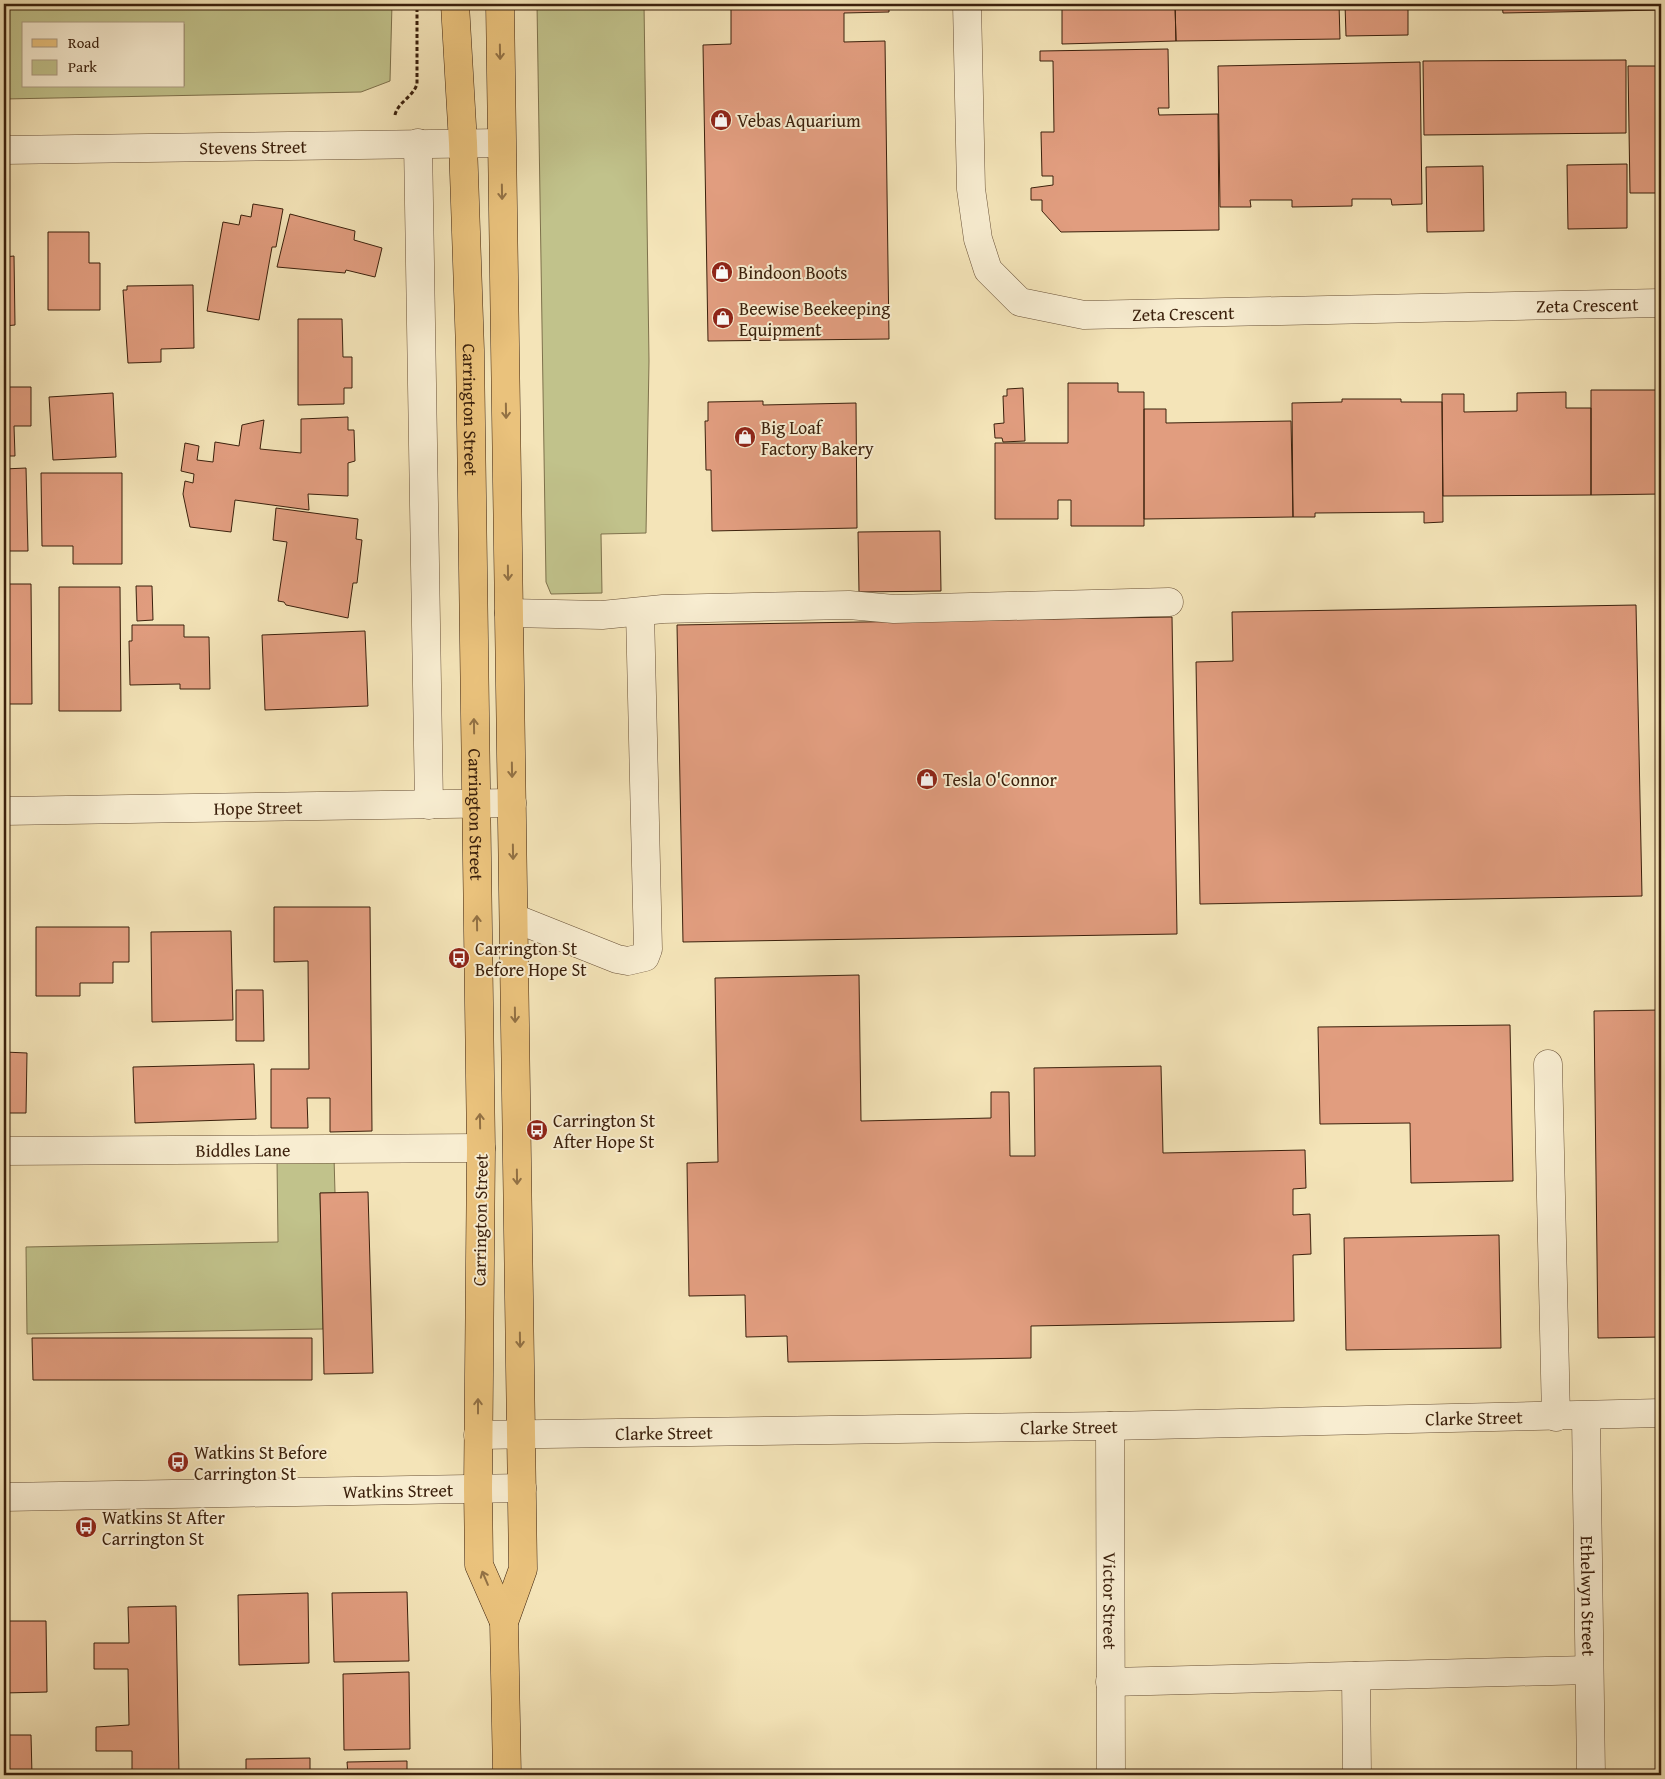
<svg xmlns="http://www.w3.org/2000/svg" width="1665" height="1779" font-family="'Gentium Book Plus',serif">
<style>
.green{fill:#c1c28b;stroke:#7e714c;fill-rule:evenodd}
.building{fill:#e19d7f;stroke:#3b200c}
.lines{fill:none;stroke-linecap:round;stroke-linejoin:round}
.minor-casing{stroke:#695137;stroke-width:29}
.major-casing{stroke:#3b200c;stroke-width:29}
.path{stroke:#3b200c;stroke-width:3;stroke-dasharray:4 2.5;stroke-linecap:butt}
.minor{stroke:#f8edd1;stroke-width:28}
.major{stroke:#eac27c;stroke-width:28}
.oneway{stroke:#927144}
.labels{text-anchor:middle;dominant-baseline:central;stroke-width:4;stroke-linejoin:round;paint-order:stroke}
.poi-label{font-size:18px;fill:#3b200c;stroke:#f8edd1;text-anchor:start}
.street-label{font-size:18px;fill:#3b200c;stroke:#f8edd1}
</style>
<rect width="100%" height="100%" fill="#f4e4b8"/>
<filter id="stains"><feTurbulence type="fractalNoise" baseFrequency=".004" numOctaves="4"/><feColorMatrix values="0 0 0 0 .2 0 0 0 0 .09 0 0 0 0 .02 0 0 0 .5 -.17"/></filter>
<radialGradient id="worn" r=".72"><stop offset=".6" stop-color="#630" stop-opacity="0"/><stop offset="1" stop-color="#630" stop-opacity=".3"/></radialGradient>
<path class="green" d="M4 4H392L390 81 361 92 4 99ZM24 24H184V86H24Z
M537 4H644L649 361 646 533 601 534 602 593 551 594 546 582Z
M334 1157 335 1193H320L323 1329 27 1334 26 1247 278 1242 277 1159Z"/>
<path class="building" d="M731 4H889V12L844 13V42L885 41 889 339 708 341 703 45 731 44Z
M1062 4H1175L1176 41 1062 44Z
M1175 4H1339L1340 39 1176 41Z
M1345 4H1408V35L1346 36Z
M1502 4H1661V10L1503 13Z
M1168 49 1169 108H1158L1159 115 1218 114 1219 230 1061 232 1042 211V200H1031V188L1053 185V176H1042L1041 132H1054L1053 61H1040V51Z
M1626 60V133L1424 135 1423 61Z
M1420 62 1422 204 1392 205 1391 199H1352V206L1292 207V200H1250L1251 207H1220L1218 66Z
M1628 66H1661V193H1630Z
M1627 164V228L1568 229 1567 165Z
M1483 166 1484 231 1427 232 1426 167Z
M253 204 283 209 276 247H272L259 320 207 311 223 222 239 225 241 215 251 217Z
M290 214 355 231 354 240 382 248 375 277 346 270 345 273 277 267Z
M48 232H89V263H100V310H48Z
M14 256 15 325 4 326V257Z
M193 285 194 348 161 349V362L128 363 123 290H127V286Z
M298 319H342L343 357H352V388H344V404L298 405Z
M1068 383H1118V392H1144V526H1071V500H1058V519H995V443H1068Z
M4 387H31V426H14L15 456H4Z
M1023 388 1025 441 1003 442 1002 438H995L994 424 1004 423 1003 396H1007V389Z
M1591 390H1661V494L1591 495Z
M1566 392V408H1591V495L1443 496 1442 394H1464V412L1517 411V393Z
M113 393 116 457 53 460 49 397Z
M1342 399H1401V402H1442L1443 522 1424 523V512L1315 513V517H1293L1292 403 1342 402Z
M763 401V405L856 403 857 528 712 531 711 470H706L705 421H708V402Z
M1144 409H1166V423L1291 421 1293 517 1144 519Z
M348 417V430H354L355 461 348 463V496L308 494 309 510 235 500 231 532 190 527 183 494 185 481 193 483 194 474 181 471 185 443 199 446 197 460 213 462 215 442 239 446 242 425 264 420 260 449 301 453V419Z
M26 468 28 551H4V469Z
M41 473H122V564H73V546H42Z
M276 508 358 519 356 539 362 540 357 583H353L348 618 286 605 284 602 278 601 287 542 273 540Z
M940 531 941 591 859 592 858 532Z
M4 584H31L32 704H4Z
M136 586H152L153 620 137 621Z
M59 587H120L121 711H59Z
M1636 605 1642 896 1200 904 1196 662 1233 661 1232 612Z
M1172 617 1177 934 683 942 677 625Z
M132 625H184V637H209L210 689H180V684L130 685 129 641H132Z
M365 631 368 706 265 710 262 635Z
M274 907H370L372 1131 330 1132V1098H307L308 1128H271V1069H309L308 961 274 962Z
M36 927H129V962H113V983H80V996H36Z
M231 931 233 1020 152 1022 151 932Z
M4 933H9L8 974H4Z
M859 975 861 1121 991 1118V1092H1009L1010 1156H1035L1034 1068 1161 1066 1163 1153 1305 1150 1306 1188 1293 1189V1215L1310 1214 1311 1254 1293 1255 1294 1321 1031 1326V1358L788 1362 787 1336 746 1337 745 1295 689 1296 687 1163 718 1162 715 978Z
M236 990H263L264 1041H236Z
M1661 1010V1337L1598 1338 1594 1011Z
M1510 1025 1513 1181 1411 1183 1410 1123 1320 1124 1318 1027Z
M4 1052 27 1053 26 1113H4Z
M254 1064 256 1119 135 1123 133 1067Z
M368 1192 373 1373 324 1374 320 1193Z
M1499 1235 1501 1348 1346 1350 1344 1238Z
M32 1338H312V1380H33Z
M407 1592 409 1661 334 1662 332 1593Z
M308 1593 309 1663 239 1665 238 1595Z
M176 1606 179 1775H132V1751H96V1727L129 1725 128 1669H94V1643H129L128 1607Z
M4 1621H46L47 1692 4 1693Z
M409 1672 410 1749 344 1750 343 1674Z
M4 1735H31L32 1775H4Z
M310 1758V1775H246V1759Z
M407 1761V1775H348L347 1762Z"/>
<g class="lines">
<g class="minor-casing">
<g id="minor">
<path id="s1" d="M967 4 971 189 978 239 988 270 1020 302 1084 315 1661 303"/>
<path d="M418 143 429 805"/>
<path id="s2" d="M4 150 501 143"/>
<path d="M509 613 602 615 663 609 849 605 894 609 1169 602"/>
<path id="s3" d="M4 811 512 803"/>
<path d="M514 918 617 959 628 961 645 957 648 949 640 612"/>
<path d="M1548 1064 1556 1417"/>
<path id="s4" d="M4 1151 481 1148"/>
<path id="s5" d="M1586 1416 1591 1775"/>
<path id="s6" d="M1110 1426 1111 1775"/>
<path id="s7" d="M478 1435 1110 1426 1661 1413"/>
<path id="s8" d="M4 1497 522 1488"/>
<path d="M1356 1676 1357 1775"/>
<path d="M1110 1682 1589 1670"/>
</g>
</g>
<g class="major-casing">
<g id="major">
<path id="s9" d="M455 4 463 143 470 350 481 1148 478 1489 479 1565 504 1622"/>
<path d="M500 4 523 1569 504 1622 507 1775"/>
</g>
</g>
<path class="path" d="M395 115C398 102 413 97 417 84V4"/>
<use href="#minor" class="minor"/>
<use href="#major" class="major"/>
</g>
<defs><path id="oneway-shaft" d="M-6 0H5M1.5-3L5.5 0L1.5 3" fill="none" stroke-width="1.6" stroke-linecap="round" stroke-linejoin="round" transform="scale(1.25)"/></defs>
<g class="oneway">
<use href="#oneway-shaft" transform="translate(500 52) rotate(89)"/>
<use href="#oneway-shaft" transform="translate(502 192) rotate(89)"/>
<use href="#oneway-shaft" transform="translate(506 411) rotate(89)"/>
<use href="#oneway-shaft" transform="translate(508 573) rotate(89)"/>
<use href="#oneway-shaft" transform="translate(474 726) rotate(-91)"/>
<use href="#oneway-shaft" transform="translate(512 770) rotate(89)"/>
<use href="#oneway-shaft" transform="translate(513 852) rotate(89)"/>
<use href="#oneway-shaft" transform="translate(477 923) rotate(-91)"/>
<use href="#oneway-shaft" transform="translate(515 1015) rotate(89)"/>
<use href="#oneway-shaft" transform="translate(480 1121) rotate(-91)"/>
<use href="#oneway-shaft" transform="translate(517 1177) rotate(89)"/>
<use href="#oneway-shaft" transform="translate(520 1340) rotate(89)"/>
<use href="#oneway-shaft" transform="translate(478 1406) rotate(-90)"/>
<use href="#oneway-shaft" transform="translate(485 1578) rotate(-113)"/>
</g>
<defs>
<g id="shop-disc" transform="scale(1.125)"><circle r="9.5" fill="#8f2418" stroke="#f8edd1"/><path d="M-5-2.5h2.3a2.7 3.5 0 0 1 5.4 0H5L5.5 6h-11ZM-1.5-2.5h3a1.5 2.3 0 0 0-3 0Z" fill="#fff"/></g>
<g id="bus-disc" transform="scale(1.125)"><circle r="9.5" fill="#8f2418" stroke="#f8edd1"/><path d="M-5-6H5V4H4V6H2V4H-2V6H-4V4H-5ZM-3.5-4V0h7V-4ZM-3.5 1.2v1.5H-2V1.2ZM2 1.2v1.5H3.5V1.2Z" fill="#fff"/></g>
</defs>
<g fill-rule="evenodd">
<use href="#shop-disc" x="721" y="120"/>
<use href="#shop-disc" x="722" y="272"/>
<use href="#shop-disc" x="723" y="318"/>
<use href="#shop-disc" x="745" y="437"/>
<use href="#shop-disc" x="927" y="779"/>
<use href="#bus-disc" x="459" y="958"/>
<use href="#bus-disc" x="537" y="1130"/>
<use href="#bus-disc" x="178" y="1462"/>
<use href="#bus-disc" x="86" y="1527"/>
</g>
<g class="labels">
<g class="poi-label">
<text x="737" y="120">Vebas Aquarium</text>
<text x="738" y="272">Bindoon Boots</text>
<text x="739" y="308">Beewise Beekeeping<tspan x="739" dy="21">Equipment</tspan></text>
<text x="761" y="427">Big Loaf<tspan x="761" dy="21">Factory Bakery</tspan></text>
<text x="943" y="779">Tesla O'Connor</text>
<text x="475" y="948">Carrington St<tspan x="475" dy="21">Before Hope St</tspan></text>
<text x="553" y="1120">Carrington St<tspan x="553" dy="21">After Hope St</tspan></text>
<text x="194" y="1452">Watkins St Before<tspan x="194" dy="21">Carrington St</tspan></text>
<text x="102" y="1517">Watkins St After<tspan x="102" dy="21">Carrington St</tspan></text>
</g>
<g class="street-label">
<text stroke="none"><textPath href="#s2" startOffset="249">Stevens Street</textPath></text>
<text stroke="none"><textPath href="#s1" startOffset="882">Zeta Crescent</textPath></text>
<text stroke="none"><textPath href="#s1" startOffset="478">Zeta Crescent</textPath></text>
<text stroke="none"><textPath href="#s9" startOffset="406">Carrington Street</textPath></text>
<text stroke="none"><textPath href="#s3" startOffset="254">Hope Street</textPath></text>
<text stroke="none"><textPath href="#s9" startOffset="811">Carrington Street</textPath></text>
<text stroke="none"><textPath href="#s4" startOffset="239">Biddles Lane</textPath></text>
<text transform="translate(480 1220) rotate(-89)">Carrington Street</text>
<text stroke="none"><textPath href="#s7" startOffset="996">Clarke Street</textPath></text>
<text stroke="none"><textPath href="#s7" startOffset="591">Clarke Street</textPath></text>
<text stroke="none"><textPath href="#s7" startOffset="186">Clarke Street</textPath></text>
<text stroke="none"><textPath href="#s8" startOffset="394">Watkins Street</textPath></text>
<text stroke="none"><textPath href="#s5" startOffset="180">Ethelwyn Street</textPath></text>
<text stroke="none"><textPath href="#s6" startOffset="175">Victor Street</textPath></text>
</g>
</g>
<rect width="1665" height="1779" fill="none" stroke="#f4e4b8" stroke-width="20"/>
<rect x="5" y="5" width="1655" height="1769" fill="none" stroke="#3b200c" stroke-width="2.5"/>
<rect x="10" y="10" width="1645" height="1759" fill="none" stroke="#3b200c"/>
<rect x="22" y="22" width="162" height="65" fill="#f8edd1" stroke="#ac9b82"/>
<rect x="32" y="39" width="25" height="8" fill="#eac27c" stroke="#ac9b82"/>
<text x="68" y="48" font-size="15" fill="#3b200c">Road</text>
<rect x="32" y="60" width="25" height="15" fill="#c1c28b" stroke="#ac9b82"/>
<text x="68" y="72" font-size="15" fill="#3b200c">Park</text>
<rect width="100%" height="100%" filter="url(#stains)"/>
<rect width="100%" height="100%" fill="url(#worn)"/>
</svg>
